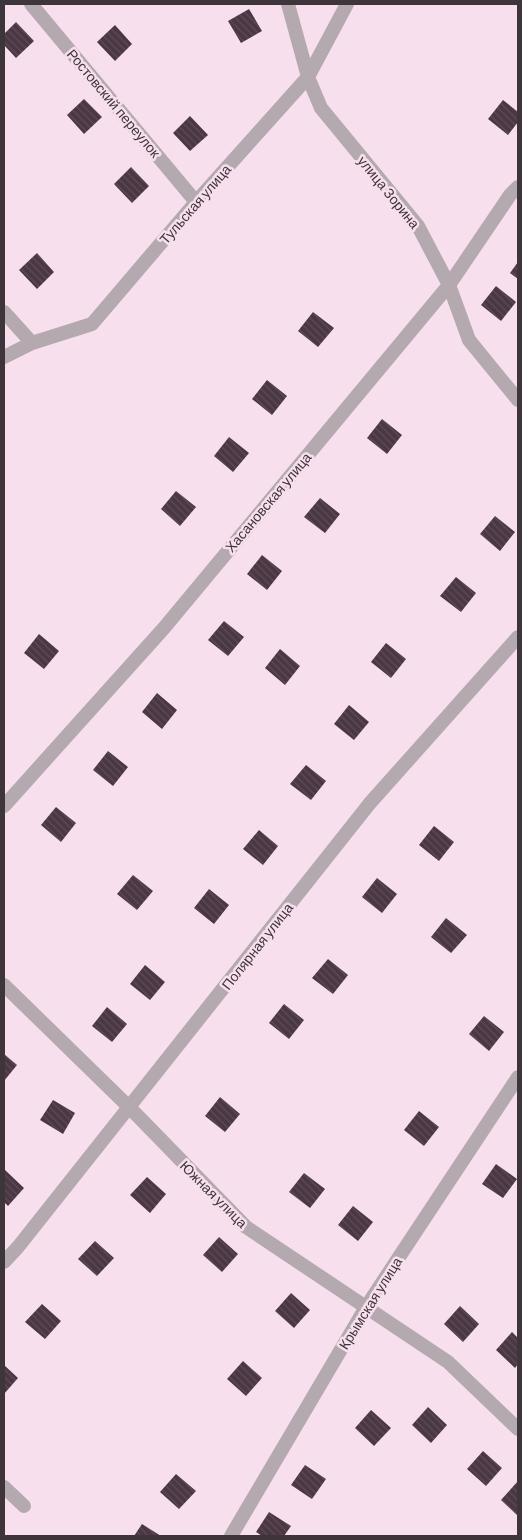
<svg xmlns="http://www.w3.org/2000/svg" width="522" height="1540" font-family="Barlow,sans-serif">
<style>
.building{fill:url(#building-back-hatch)}
.lines{fill:none;stroke-linecap:round;stroke-linejoin:round}
.minor{stroke:#b3a9af;stroke-width:14}
.labels{text-anchor:middle;dominant-baseline:central;stroke-width:5;stroke-linejoin:round;paint-order:stroke}
.street-label{font-size:14px;fill:#3e353a;stroke:#f7dfed}
</style>
<defs>
<pattern id="building-back-hatch" width="6" height="6" patternUnits="userSpaceOnUse" patternTransform="scale(1.25)"><rect width="6" height="6" fill="#4a3743"/><path d="M-1 5l2 2M0 0l6 6M5-1l2 2" fill="none" stroke="#5c4c56"/></pattern>
</defs>
<rect width="100%" height="100%" fill="#f7dfed"/>
<path class="building" d="M249 9 262 31 241 43 228 21Z
M16 22 34 41 16 58 4 45V34Z
M115 25 132 44 115 61 97 42Z
M84 99 102 117 84 134 67 115Z
M503 100 518 112V122L508 135 488 119Z
M190 116 208 135 190 151 173 133Z
M131 167 149 186 132 203 114 184Z
M37 253 54 272 37 289 19 270Z
M518 262V279L510 273Z
M496 286 516 302 501 321 481 305Z
M313 312 334 328 318 347 298 331Z
M267 380 287 396 272 415 252 399Z
M382 419 402 435 387 454 367 438Z
M229 437 249 453 233 472 214 456Z
M176 491 196 507 180 526 161 509Z
M320 498 340 514 325 533 304 517Z
M495 516 515 532 500 551 480 534Z
M262 555 282 571 267 590 247 574Z
M456 577 476 593 461 612 440 596Z
M224 621 244 637 228 656 208 640Z
M39 634 59 651 44 669 24 653Z
M386 643 406 659 391 678 371 662Z
M280 649 300 666 285 685 265 668Z
M157 693 177 710 162 729 142 712Z
M349 705 369 722 354 740 334 724Z
M108 751 128 767 113 786 93 770Z
M306 765 326 781 311 800 290 784Z
M56 807 76 823 61 842 41 825Z
M434 826 454 842 439 861 419 845Z
M259 830 278 846 263 865 243 849Z
M133 875 153 891 137 910 117 894Z
M377 878 397 894 382 913 362 897Z
M209 889 229 905 214 924 194 908Z
M446 918 467 935 451 953 431 937Z
M328 959 348 975 333 994 312 978Z
M145 965 165 982 150 1000 130 984Z
M284 1004 304 1020 289 1039 269 1023Z
M107 1007 127 1024 112 1042 92 1026Z
M484 1016 504 1032 489 1051 469 1034Z
M4 1054 17 1065 4 1081Z
M220 1097 240 1114 225 1132 205 1116Z
M53 1100 75 1113 63 1134 40 1120Z
M419 1111 439 1127 424 1146 404 1130Z
M496 1164 517 1179 503 1198 482 1184Z
M5 1170 24 1188 8 1206 4 1202Z
M304 1173 325 1189 310 1208 289 1192Z
M147 1177 166 1194 150 1213 130 1195Z
M353 1206 373 1222 358 1241 338 1225Z
M219 1237 238 1254 222 1272 203 1255Z
M95 1241 114 1258 97 1276 78 1259Z
M291 1293 310 1310 294 1328 275 1311Z
M42 1304 61 1321 45 1339 25 1322Z
M460 1306 479 1324 463 1342 444 1324Z
M512 1332 518 1338V1364L515 1368 496 1350Z
M243 1361 262 1378 246 1396 227 1379Z
M4 1365 18 1378 4 1394Z
M428 1407 447 1425 431 1443 412 1425Z
M371 1410 391 1428 374 1446 355 1428Z
M483 1451 502 1468 486 1486 467 1469Z
M305 1465 326 1479 312 1499 291 1485Z
M176 1474 196 1491 179 1509 160 1492Z
M518 1481V1516L501 1500Z
M269 1512 291 1526 284 1536H262L256 1532Z
M142 1524 161 1536H134Z"/>
<g class="lines">
<path class="minor" d="M31 4 196 202
M288 4 308 77 321 108 418 226 449 285 469 340 518 400
M4 312 32 343
M4 357 32 343 92 324 196 202 308 77 347 4
M4 806 164 628 449 285 510 195 518 187
M4 985 130 1108 246 1227 448 1362 518 1429
M4 1262 18 1247 370 803 518 637
M4 1487 24 1506
M231 1536 366 1307 518 1077"/>
</g>
<g class="labels">
<g class="street-label">
<text transform="translate(114 103) rotate(50)">Ростовский переулок</text>
<text transform="translate(389 192) rotate(51)">улица Зорина</text>
<text transform="translate(195 204) rotate(-49)">Тульская улица</text>
<text transform="translate(268 502) rotate(-50)">Хасановская улица</text>
<text transform="translate(257 946) rotate(-52)">Полярная улица</text>
<text transform="translate(214 1194) rotate(45)">Южная улица</text>
<text transform="translate(370 1303) rotate(-58)">Крымская улица</text>
</g>
</g>
<rect width="522" height="1540" fill="none" stroke="#3e353a" stroke-width="10"/>
</svg>
